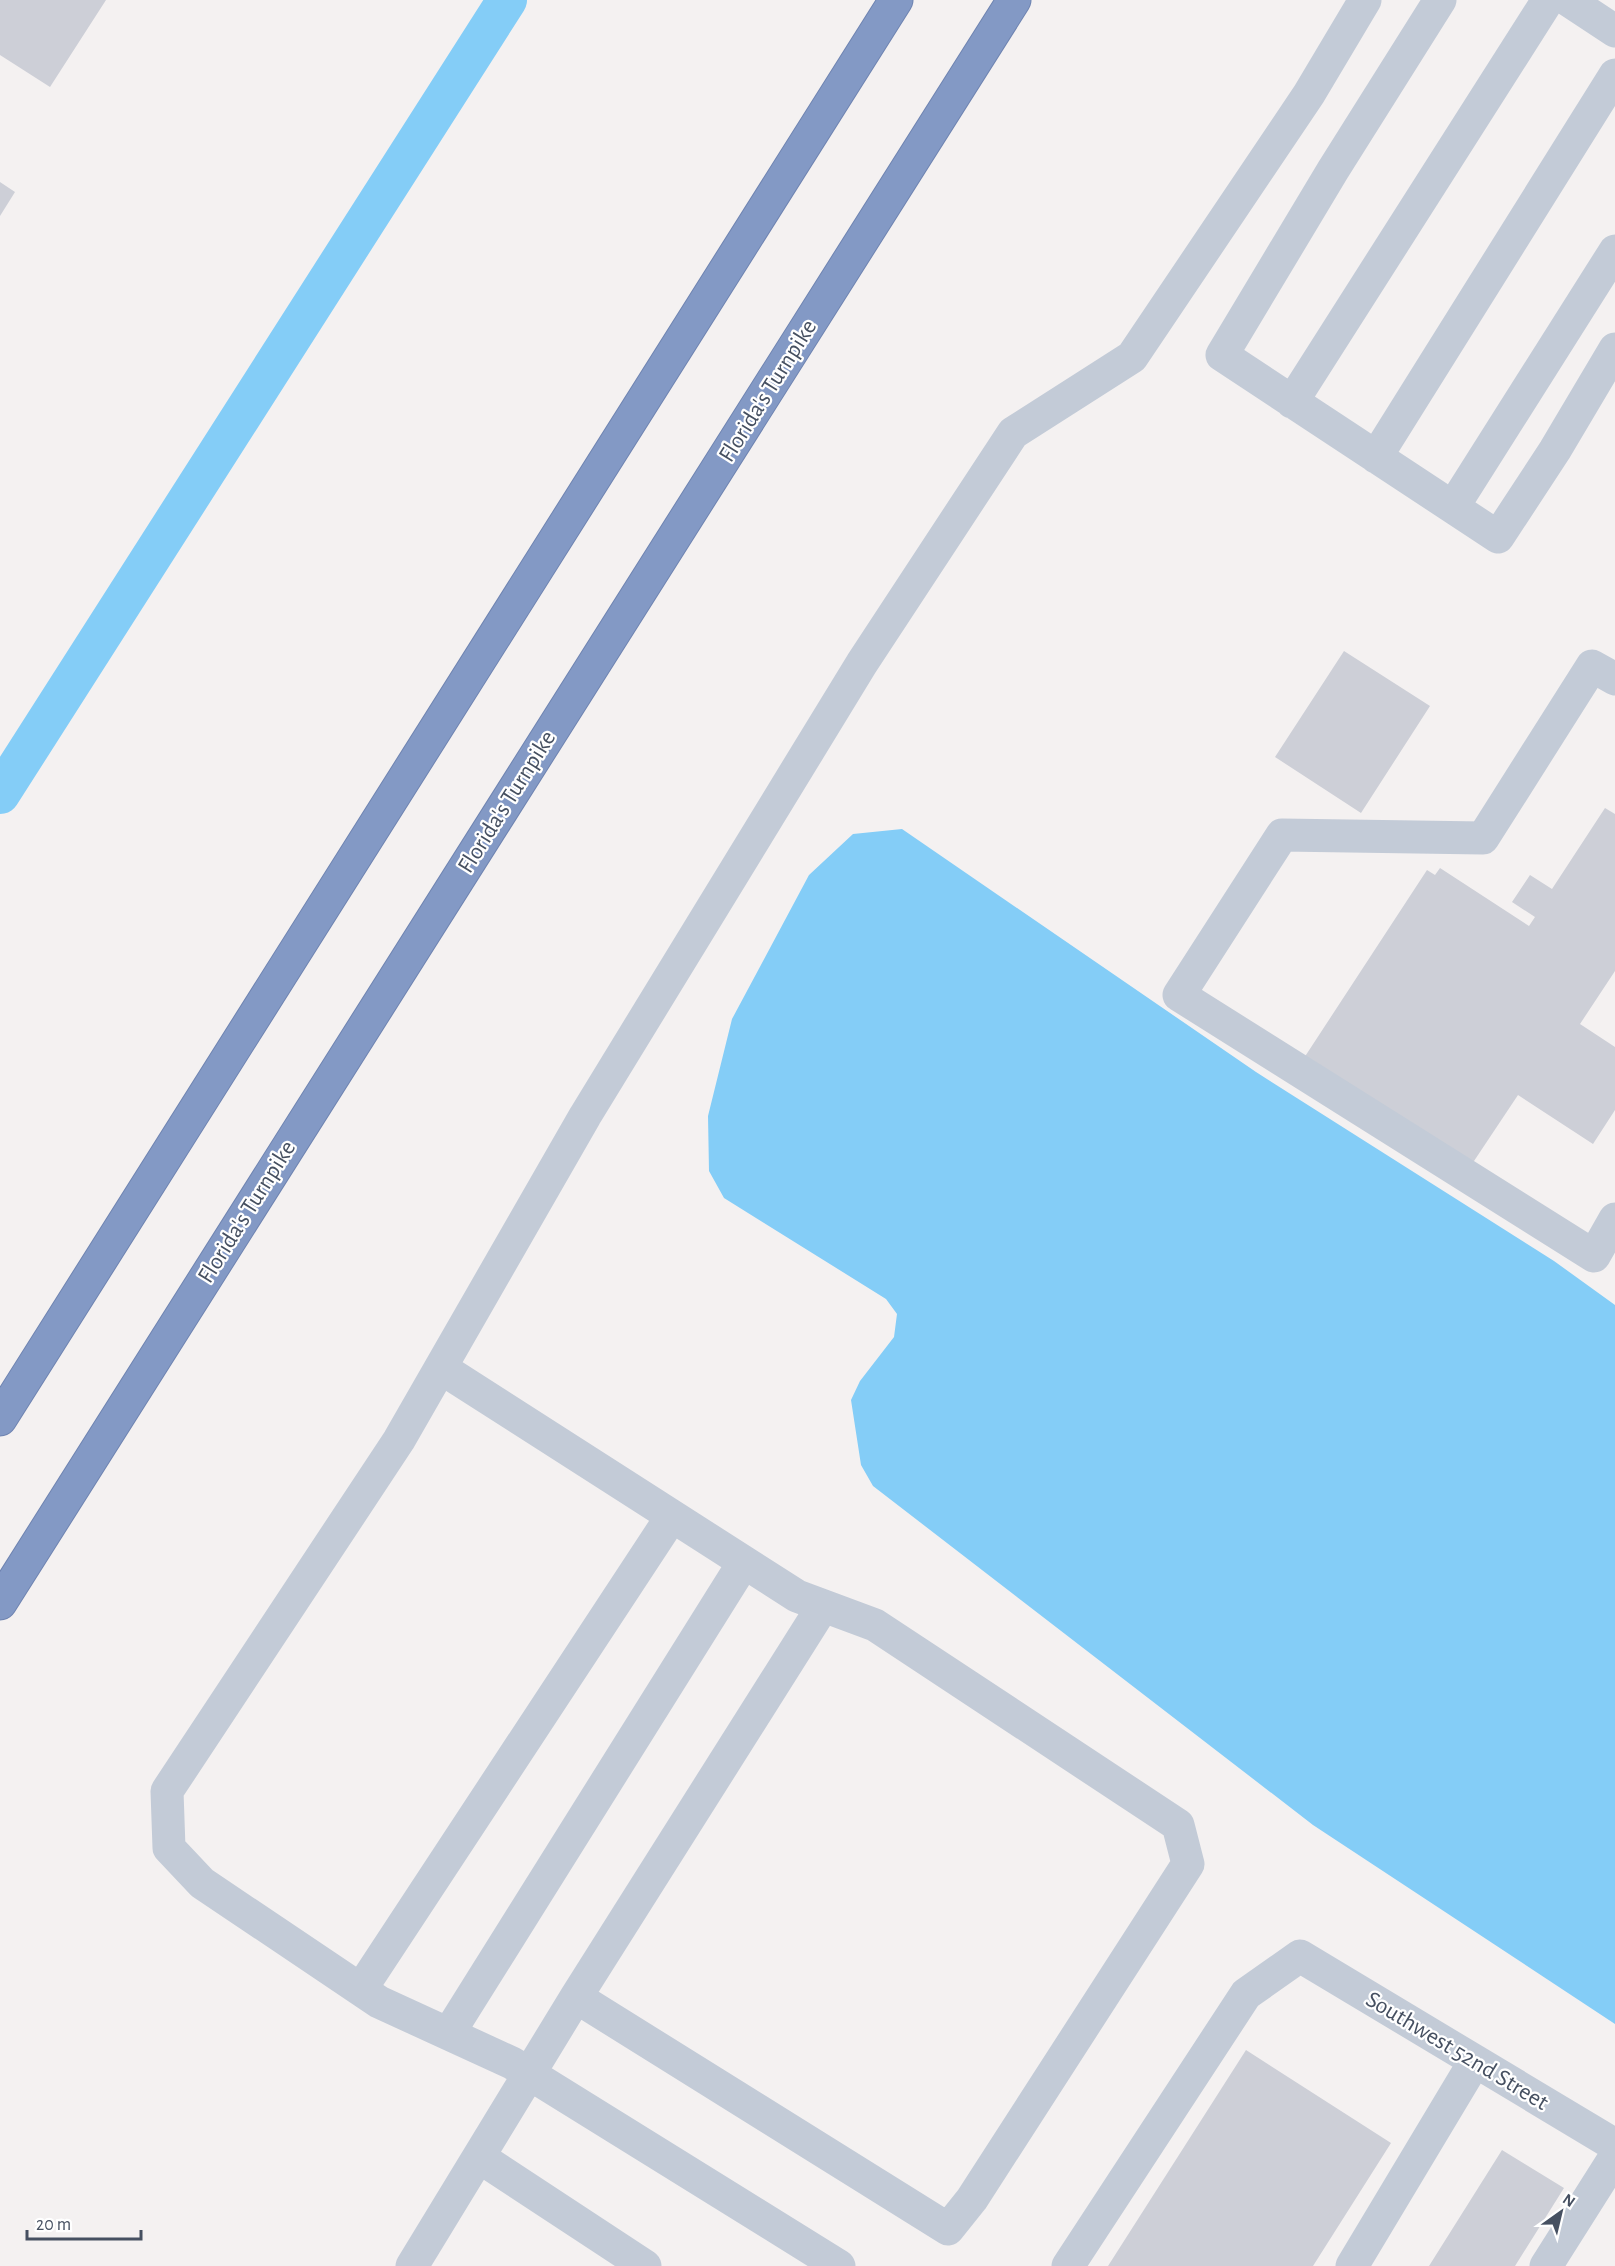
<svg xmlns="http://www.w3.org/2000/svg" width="1615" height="2266" font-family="'Alegreya Sans',sans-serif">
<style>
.water{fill:#84cdf7}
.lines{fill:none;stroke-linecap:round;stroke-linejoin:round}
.canal{stroke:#84cdf7;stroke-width:40}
.building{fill:#cdcfd7}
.highway-casing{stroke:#6f84b1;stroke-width:35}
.minor{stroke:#c3cbd7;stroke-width:33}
.highway{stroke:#8399c5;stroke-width:33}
.labels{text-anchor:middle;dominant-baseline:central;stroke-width:4.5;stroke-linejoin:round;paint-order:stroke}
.street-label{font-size:24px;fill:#465061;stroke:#fff}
</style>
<rect width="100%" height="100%" fill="#f4f1f1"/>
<path class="water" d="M902 829 1256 1072 1554 1261 1615 1305V2024L1313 1825 873 1486 861 1465 851 1400 860 1381 894 1337 897 1314 886 1299 724 1198 709 1171 708 1116 732 1019 809 875 853 834Z"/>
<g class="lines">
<path class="canal" d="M0 794 507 0"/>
</g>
<path class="building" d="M0 0H106L50 87 0 55Z
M0 182 15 192 0 216Z
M1344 651 1430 706 1361 813 1275 757Z
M1605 808 1615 814V971L1580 1024 1615 1047V1110L1593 1144 1518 1095 1470 1167 1304 1058 1427 870 1435 875 1440 868 1529 926 1535 917 1512 902 1530 875 1552 889Z
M1246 2050 1391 2143 1313 2266H1108Z
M1502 2150 1564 2188 1515 2266H1429Z"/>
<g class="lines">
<g class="highway-casing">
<path id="highway" d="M0 1419 896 0
M0 1603 1014 0"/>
</g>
<path class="minor" d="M1440 0 1333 170 1222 355 1498 537 1555 450 1615 349
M1568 0 1615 31
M1292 402 1548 0
M1376 457 1615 75
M1453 507 1615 251
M1615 679 1592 666 1483 838 1282 835 1179 995 1594 1256 1615 1219
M361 1989 672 1516
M576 1997 823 1606
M449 2033 744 1562
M479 2157 645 2266
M412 2266 576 1997 948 2229 972 2199 1188 1864 1178 1825 875 1625 797 1596 441 1368
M839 2266 512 2063 379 2002 202 1883 169 1848 167 1791 399 1440 585 1116 862 663 1013 433 1132 357 1309 94 1365 0
M1068 2266 1246 1994 1300 1956 1615 2145
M1352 2266 1475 2061
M1546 2266 1615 2157"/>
<use href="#highway" class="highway"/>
</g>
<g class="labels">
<g class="street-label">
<text transform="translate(768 391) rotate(-58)">Florida's Turnpike</text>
<text transform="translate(507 802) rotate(-58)">Florida's Turnpike</text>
<text transform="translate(247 1212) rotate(-58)">Florida's Turnpike</text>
<text transform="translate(1457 2051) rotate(31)">Southwest 52nd Street</text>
</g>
</g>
<g transform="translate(1561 2212) rotate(34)" stroke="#ffffff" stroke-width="4.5" paint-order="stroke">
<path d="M0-4.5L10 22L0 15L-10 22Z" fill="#465061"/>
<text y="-9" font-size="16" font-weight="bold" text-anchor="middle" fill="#465061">N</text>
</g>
<path d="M27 2230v9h114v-9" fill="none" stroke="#465061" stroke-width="3"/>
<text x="36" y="2230" font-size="18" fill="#465061" stroke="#ffffff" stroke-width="4.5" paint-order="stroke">20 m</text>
</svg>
